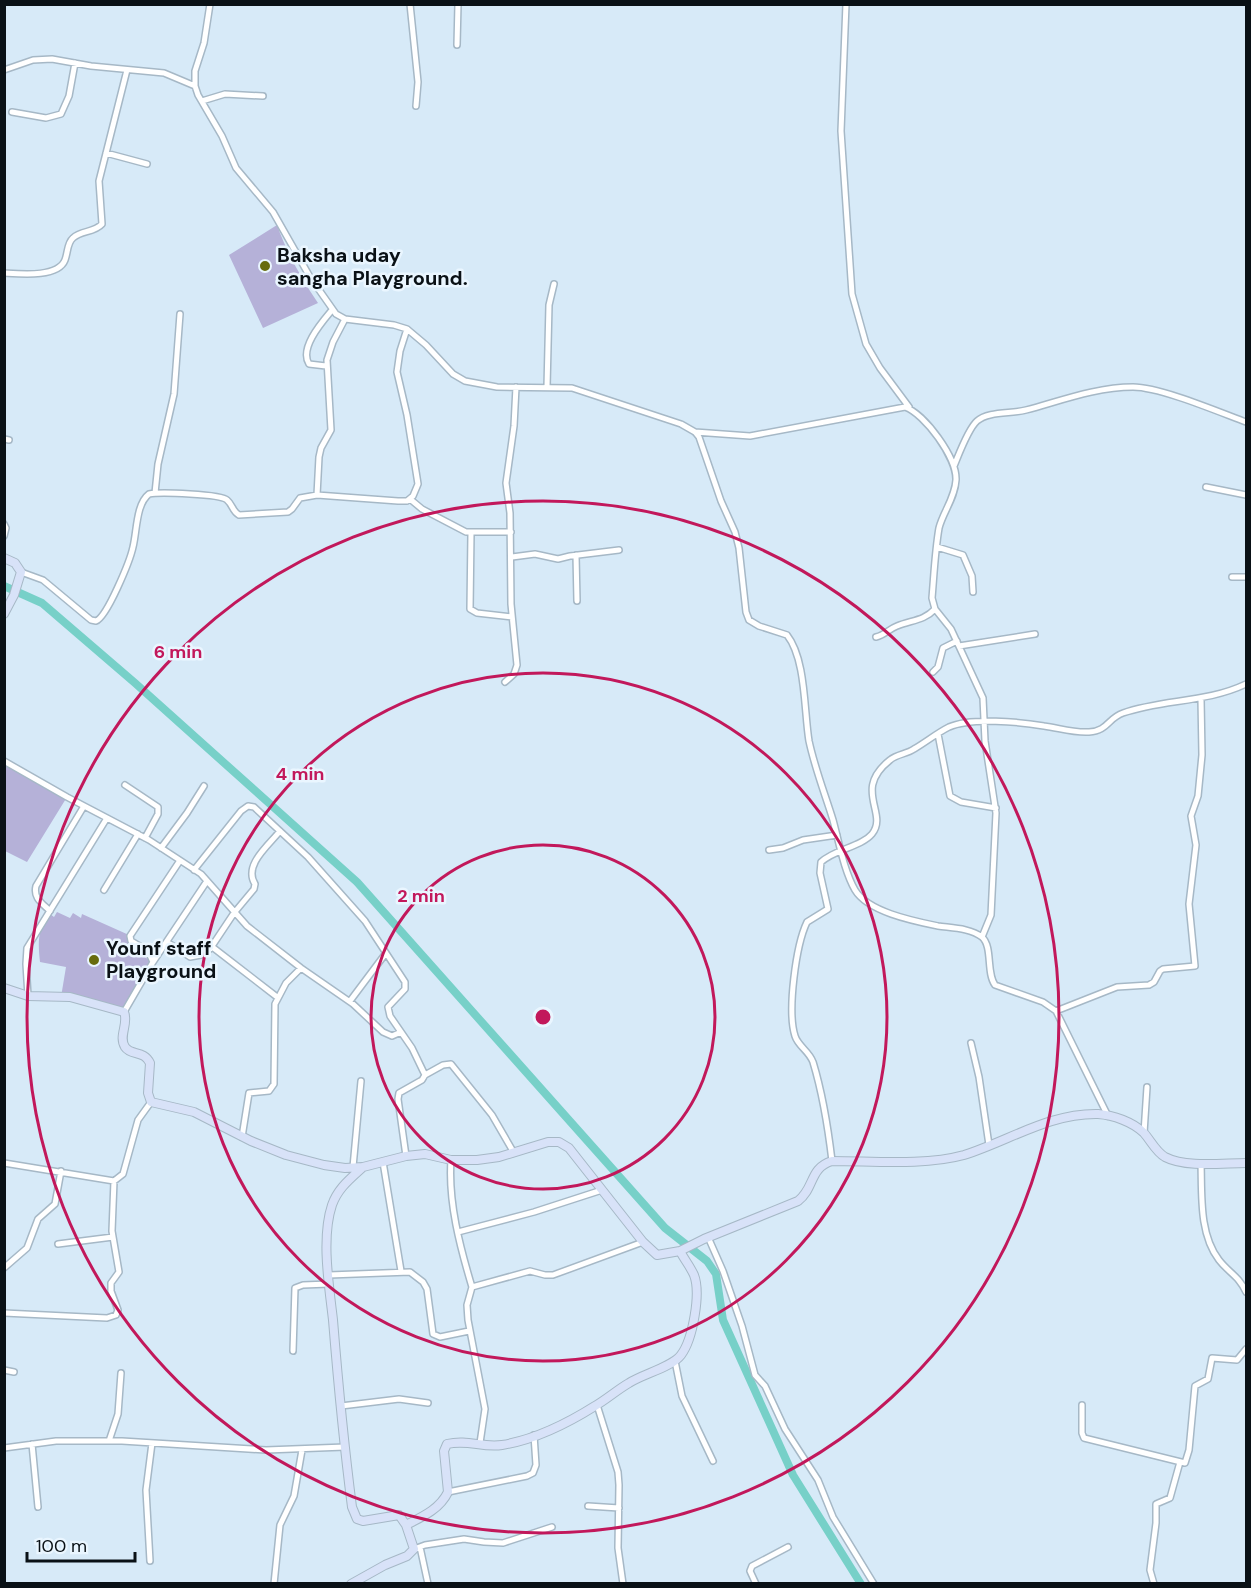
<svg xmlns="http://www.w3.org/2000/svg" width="1251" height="1588" font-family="'DM Sans',sans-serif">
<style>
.pitch{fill:#b5b1d8}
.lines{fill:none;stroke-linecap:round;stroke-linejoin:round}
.canal{stroke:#77d0c8;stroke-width:8}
.street-casing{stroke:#a6b8c6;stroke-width:8}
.secondary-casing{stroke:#a6b8c6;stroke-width:10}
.street{stroke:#fff;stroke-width:5}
.secondary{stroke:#d8e2f8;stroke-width:8}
.ring{fill:none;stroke:#c2185b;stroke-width:3}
.poi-dot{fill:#676b0c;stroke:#eaf6ff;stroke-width:2}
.labels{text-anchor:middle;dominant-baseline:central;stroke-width:5;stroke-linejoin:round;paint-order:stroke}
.poi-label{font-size:20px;font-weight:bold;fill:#0a1116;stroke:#eaf6ff;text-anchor:start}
.centre{fill:#c2185b;stroke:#eaf6ff;stroke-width:3}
.ring-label{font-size:18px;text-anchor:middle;font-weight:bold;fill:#c2185b;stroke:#eaf6ff;stroke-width:5;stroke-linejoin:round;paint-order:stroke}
</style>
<rect width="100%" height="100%" fill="#d7eaf8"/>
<path class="pitch" d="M277 225C287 253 301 278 318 303L263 328 229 255Z
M4 761 67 797 27 862 5 851Z
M57 912 70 918 73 913 81 918 82 914 129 935C129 948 143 955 153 963L140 990 125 1012 61 997 66 967 40 962C38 944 37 928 50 914L54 917Z"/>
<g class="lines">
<path class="canal" d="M4 586 42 603 135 683 357 882 665 1228 707 1261 716 1274 723 1320 793 1475 861 1584"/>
<g class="street-casing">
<path id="street" d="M210 4 204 43 195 71V86L198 95 222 136 236 168 273 212 310 277 336 314 345 319 394 325 407 329 426 345 453 374 465 381 497 387 572 388 681 424 695 432 699 437 721 501 735 532 739 548 746 612 749 620 759 626 787 635C806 659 804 711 809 741 815 769 825 794 833 820 839 842 844 871 855 890 868 912 914 921 938 926 952 928 970 928 982 937 993 947 986 973 995 985L1043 1002 1056 1011 1108 1116
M410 4 418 82 416 106
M846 4 841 131 852 294 866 344 880 368 909 407
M457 45 458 4
M4 70 33 60 52 59 91 66 164 73 195 86
M202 101 225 94 263 96
M12 112 46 118 61 114 69 96 75 63
M106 153 147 164
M4 273C20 274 58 278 65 260 68 252 67 243 73 238 81 230 94 233 102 224L99 181 127 70
M326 366 309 364C299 348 322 322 332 310
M547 387 549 305 554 284
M695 432 750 436 905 407C925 414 957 458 956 480 955 498 943 512 939 528 935 551 934 575 932 598L935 609 951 629 983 698 985 741 996 813 991 915 982 937
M4 439 9 440
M954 466C959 454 968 429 977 421 988 411 1012 414 1026 410 1060 401 1096 387 1133 387 1160 387 1219 412 1246 422
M1206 487 1246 495
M155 493 158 464 174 394 180 314
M317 495 319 457 321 448 331 430 327 360 333 342 345 319
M410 499 422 509 466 532H511
M4 524 6 528 4 536
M471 533 470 609 477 613 512 617
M937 547 963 555 972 576 973 592
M576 555 577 601
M512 557 535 554 558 559 570 556 619 550
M21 572 43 580 91 620 96 621C107 617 130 561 133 547 137 531 136 504 149 494 160 492 221 494 227 500 233 505 232 511 239 515L288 512 292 509 300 498 317 495 398 501H407L413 496 418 484 407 415 397 372 400 351 407 329
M1232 577H1246
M876 637C885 635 889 629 897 626 911 620 924 621 935 609
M959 646 1035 634
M933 672 938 667 943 648 957 641
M505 682 514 674 517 665 511 604 510 513 506 483 514 426 516 387
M938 734 950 796 961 802 996 808
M4 761 67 797 149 840 201 874 247 926 301 968 353 1004 383 1032 392 1036 401 1032 412 1048 425 1075 422 1080 399 1093 398 1099 406 1156
M125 785 158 807V814L145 838
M161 848 187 813 204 786
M769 850 783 848 803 840 837 835
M194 870 241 811 248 806 254 807 308 857 365 921 405 982V989L388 1007 390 1016 401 1032
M104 890 138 834
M50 911C42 903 33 898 36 886L84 806
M167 942 190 957 201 955 210 949 234 913 254 889 255 884C243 865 269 845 280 831
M211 946 277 997
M153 962 207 881
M28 996 26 964 27 948 107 818
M350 1001 386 953
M1056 1011 1117 987 1149 985 1154 982 1160 971 1163 969 1195 966 1189 904 1196 845 1191 816 1198 796 1202 755 1201 699
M124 1012 153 962 148 951 131 941 130 936 179 862
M971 1043 979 1077 989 1145
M425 1075 443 1065 451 1064 492 1115 514 1153
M1144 1133 1147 1087
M242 1137 249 1093 269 1091 274 1084 275 1004 286 983 301 968
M451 1160C448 1202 460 1247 472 1287
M832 1161C828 1127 823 1095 813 1062 809 1051 798 1046 795 1036 787 1011 796 945 807 922L828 909 820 873 821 862C835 849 861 847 872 834 889 813 852 790 890 760 897 754 907 754 914 749 926 742 937 733 949 727 971 717 1020 722 1044 726 1059 728 1073 733 1089 732 1108 731 1108 718 1123 713 1163 699 1206 703 1246 684
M383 1162 401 1271
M4 1163 114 1181 123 1174 138 1120 151 1102
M1201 1163C1202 1195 1199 1234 1219 1260 1229 1273 1239 1276 1246 1292
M353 1167 361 1081
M458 1232 534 1212 602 1190
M708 1237 723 1271 742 1326 755 1375 765 1386 785 1429 818 1480 833 1517 874 1584
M58 1244 113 1237
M4 1268 27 1248 38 1219 55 1204 61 1171
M329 1275 410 1272 423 1282 427 1289 433 1334 440 1337 469 1331
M4 1313 107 1318 116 1315 118 1310 111 1291V1283L119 1272 112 1231 114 1181
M293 1351 295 1288 303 1285 329 1284
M675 1361 682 1396 713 1461
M4 1370 14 1372
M597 1405 618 1472 619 1485 618 1548 623 1584
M1082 1405V1433L1084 1438 1185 1463 1189 1450 1195 1386 1208 1379 1212 1358 1237 1360 1246 1349
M341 1406 399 1399 428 1403
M109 1441 118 1414 121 1373
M480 1443 485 1409 468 1320 467 1305 472 1287 530 1271 545 1275H553L643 1242
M32 1444 38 1507
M4 1448 56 1441H122L266 1450 345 1447
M448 1492 527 1476 533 1473 536 1465 534 1435
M588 1506 619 1508
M420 1547 428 1584
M414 1549 425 1545 464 1539 484 1542 503 1543 552 1527
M150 1561 146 1490 152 1443
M274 1584 280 1525 294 1496 302 1450
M756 1584 750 1571 752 1566 788 1547
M1154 1584 1150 1570 1156 1523V1504L1170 1498 1180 1462"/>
</g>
<g class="secondary-casing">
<path id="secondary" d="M4 558 15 563 21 572 14 595 4 614
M4 988 28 996 70 997 124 1012C129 1024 118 1036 125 1047 131 1056 144 1050 150 1063L148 1093 151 1102 194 1112 251 1141 286 1155 324 1165 345 1168 363 1167 406 1156 425 1154 451 1160H477L499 1157 548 1142H559L569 1148 643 1242 657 1255 680 1251 704 1239 798 1201C815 1188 809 1168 832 1161 873 1161 924 1166 964 1155 1009 1141 1049 1113 1098 1114 1113 1115 1133 1122 1144 1133 1151 1141 1156 1152 1165 1157 1186 1168 1223 1163 1246 1163
M406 1525C422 1517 440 1509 448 1492L444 1451 447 1444C468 1439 482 1448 502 1445 533 1440 568 1423 595 1406 607 1399 617 1390 629 1383 643 1374 672 1367 681 1355 693 1339 701 1293 694 1275 690 1266 684 1259 680 1251
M351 1584 385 1565 407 1556 414 1549 406 1525 399 1515 363 1521 357 1519 352 1507C344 1445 338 1382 333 1320 329 1285 321 1238 332 1205 338 1188 350 1179 363 1167"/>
</g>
<use href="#street" class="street"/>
<use href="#secondary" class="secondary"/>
</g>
<g class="ring">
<circle cx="543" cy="1017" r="172"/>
<circle cx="543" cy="1017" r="344"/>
<circle cx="543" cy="1017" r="516"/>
</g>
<g class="poi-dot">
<circle cx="265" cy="266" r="6"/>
<circle cx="94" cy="960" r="6"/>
</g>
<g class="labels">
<g class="poi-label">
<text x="277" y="255">Baksha uday<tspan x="277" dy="23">sangha Playground.</tspan></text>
<text x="106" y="948">Younf staff<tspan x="106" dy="23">Playground</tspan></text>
</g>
</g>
<circle cx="543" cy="1017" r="9" class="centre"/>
<g class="ring-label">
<text x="178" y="658">6 min</text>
<text x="300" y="780">4 min</text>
<text x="421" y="902">2 min</text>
</g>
<rect width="1251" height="1588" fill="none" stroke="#0a1116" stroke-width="12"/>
<path d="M27 1552v9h108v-9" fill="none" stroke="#0a1116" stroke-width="3"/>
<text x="36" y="1552" font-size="18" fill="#0a1116" stroke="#eaf6ff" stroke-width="4.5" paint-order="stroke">100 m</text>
</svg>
